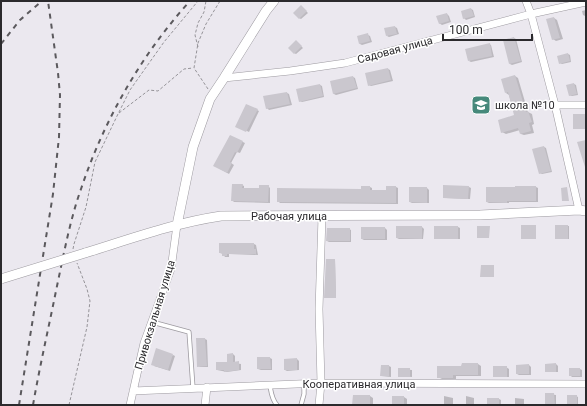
<svg xmlns="http://www.w3.org/2000/svg" width="587" height="406" font-family="Roboto,sans-serif">
<style>
.shadow{fill:#0003}
.building{fill:#cac7ce}
.lines{fill:none;stroke-linecap:round;stroke-linejoin:round}
.service-casing{stroke:#9d9aa0;stroke-width:5}
.minor-casing{stroke:#9d9aa0;stroke-width:8}
.tertiary-casing{stroke:#9d9aa0;stroke-width:10}
.path{stroke:#959398;stroke-width:1;stroke-dasharray:3 2;stroke-linecap:butt}
.service{stroke:#fff;stroke-width:3.5}
.minor{stroke:#fff;stroke-width:7}
.tertiary{stroke:#fff;stroke-width:9}
.rail{stroke:#5b595d;stroke-width:2;stroke-dasharray:5 5;stroke-linecap:butt}
.tertiary-bridge-casing{stroke:#9d9aa0;stroke-width:10;stroke-linecap:butt}
.tertiary-bridge{stroke:#fff;stroke-width:9}
.labels{text-anchor:middle;dominant-baseline:central;stroke-width:3;stroke-linejoin:round;paint-order:stroke}
.street-label{font-size:11px;fill:#2b2a2d;stroke:#fff}
.poi-label{font-size:11px;fill:#2b2a2d;stroke:#fff;text-anchor:start}
</style>
<rect width="100%" height="100%" fill="#ebe8ef"/>
<path class="shadow" d="M303 8 308 13 301 19 299 18Z
M471 9 473 10 475 17 466 20 464 18Z
M586 10V16H585L583 15 582 11Z
M447 14 449 16 451 22 442 25 439 23Z
M554 18 557 20 563 39 556 41 553 39Z
M395 27 397 28 399 34 389 37 387 36Z
M368 35 370 36 372 42 362 45 360 44 358 37Z
M514 38 516 39 522 62 512 65 510 64Z
M298 43 303 48 296 54 294 53Z
M489 44 491 45 494 57 471 62 469 61Z
M568 54 570 55 571 62 562 64 560 63Z
M388 69 390 70 393 81 371 86 369 85Z
M515 76 518 78 528 112 532 114 534 124 532 125 534 133 524 135 521 134 520 130 506 134 502 132 515 116 509 95 506 93Z
M353 77 355 78 358 89 336 95 334 94 331 82Z
M574 84 576 85 578 95 572 96 569 95Z
M320 85 322 86 324 97 302 102 300 101Z
M287 93 289 94 292 105 269 110 267 108 265 97Z
M247 105 259 111 249 132 237 126Z
M230 136 245 143 240 153 237 152 231 163 234 165 229 174 215 166Z
M544 147 546 148 552 172 542 174 540 173Z
M242 185 244 186V189H260L268 186 270 188V203L234 202 232 200Z
M370 187 372 188V191H387L396 187 398 188V204L280 203 278 201 362 190Z
M469 187 471 188 470 199 446 198 444 197Z
M536 187 538 188V202H509V203H489L487 202Z
M427 188 429 190V203H412L410 202Z
M556 226H569V239H557Z
M422 227 424 229 423 239H399L397 238Z
M458 227 460 228V239H437L435 238Z
M385 228 387 230V240H364L362 239Z
M349 229 351 230V242H329L327 241Z
M220 244H254L256 245 258 255 229 254V257H225L223 254 220 253Z
M335 260 336 298H326Z
M197 339H205L207 340 208 367H200L198 366Z
M233 354 235 356V363L241 364V370L227 372 217 370 228 363Z
M173 355 175 356 170 371 154 366Z
M258 358H270L272 359V370H261L258 369Z
M297 359 299 361V370L287 371 285 370Z
M478 364 481 366V376H456V379H442L438 377 462 367Z
M556 364 558 366V372H548L546 371V365Z
M529 365 531 367V375H519L517 374Z
M389 366 391 367V377L381 376Z
M506 367 509 369V377H496L494 376Z
M399 369 412 370V377L399 376Z
M570 369H580L582 370V377H572L570 375Z
M546 394 556 395V405H546Z
M370 396 373 398V405H353Z
M444 396 453 398V405H444Z
M466 396 474 398V405H466Z
M576 396 578 397V405H568Z
M404 397 407 399V405H393Z
M515 398 524 399V405H515Z
M488 399H499L501 400V405H488Z"/>
<path class="building" d="M301 5 307 11 299 19 293 13Z
M471 8 474 16 463 19 461 11Z
M447 13 449 21 439 24 436 16Z
M554 17 560 38 552 40 546 19Z
M395 26 397 34 386 36 384 28Z
M368 33 370 41 359 44 357 36Z
M514 37 521 61 509 64 503 40Z
M296 40 302 46 294 54 288 48Z
M490 43 492 56 468 61 465 49Z
M568 53 570 61 559 64 557 56Z
M388 68 391 80 368 86 365 73Z
M515 75 526 112 528 111 532 122 529 123 531 131 520 134 518 128 501 133 498 120 514 115 508 92 505 93 501 79Z
M353 76 357 88 333 94 330 81Z
M574 83 577 94 569 96 566 85Z
M320 84 323 96 299 102 296 89Z
M287 92 290 104 266 109 263 96Z
M246 104 258 109 246 132 235 127Z
M573 114H586V129H573Z
M230 135 243 141 237 153 235 152 230 162 232 163 227 173 213 166Z
M586 140V167H585L577 142Z
M544 146 551 171 539 174 532 149Z
M232 184H243L242 188H259V185H269L268 202 231 201Z
M443 185 469 186 468 199 443 198Z
M361 186H370V190H386V186H396V203L277 202V188L361 189Z
M515 186H536V201H507V203L486 202V187H515Z
M409 187H427V203L409 202Z
M567 187 569 201H562L561 188Z
M521 225H536V239H521Z
M555 225H568V239H555Z
M396 226H422V239L396 238Z
M434 226H458V239H434Z
M477 226H490L489 238H477Z
M361 227H385V239H361Z
M327 228H350V241H326Z
M219 243H254V249H256V254H227V256H222V253H219Z
M326 259H335L336 298H324Z
M481 265H494V277H480Z
M196 338H205L207 366 197 367Z
M156 348 173 354 168 370 151 365Z
M233 353V362L239 361V370L224 372V370H216V362H227V354Z
M257 357H270L271 369H257Z
M297 358V370H284V359Z
M462 363H478V375H453V378H437V366H461Z
M556 363V372H545V364Z
M529 364V374H516V365Z
M381 365H389V376H380Z
M493 366H507V377H493Z
M398 368H410V377H398Z
M569 368H580V376H569Z
M545 393H554L555 405H545Z
M353 395H370V405H352Z
M567 395H577V405H567Z
M392 396H404V405H392Z
M487 398H499V405H487Z"/>
<g class="lines">
<g class="service-casing">
<path id="service" d="M152 322 189 332 193 388
M270 386C271 392 272 400 277 405
M301 405 304 394V383"/>
</g>
<g class="minor-casing">
<path id="minor" d="M526 1 531 14 555 105 579 210
M224 78 290 71 345 63 531 14 586 2
M555 105H586
M133 391 321 383 586 384
M130 405 144 343 171 269 177 225
M205 405 207 387
M319 405 321 383 319 309 322 217"/>
</g>
<g class="tertiary-casing">
<path id="tertiary" d="M177 225 193 147 210 99 224 78 266 11 274 1
M85 253C130 239 174 223 221 216L480 215 579 210 586 211"/>
</g>
<path class="path" d="M198 47 195 35 198 23 204 12 206 1
M208 89 194 68 198 43 206 24 220 1
M119 113 149 90 158 91 184 69 193 68
M73 249 74 244 86 207 95 162 118 114 130 90 164 42 198 1
M69 405 87 327 90 301 87 289 77 263"/>
<use href="#service" class="service"/>
<use href="#minor" class="minor"/>
<use href="#tertiary" class="tertiary"/>
<path class="rail" d="M1 44 20 20 42 1
M19 405 53 194 59 137 60 95 58 73 48 1
M33 405C40 365 49 326 57 286 64 253 70 220 81 189 104 120 141 55 190 1"/>
<g class="tertiary-bridge-casing">
<path id="tertiary-bridge" d="M1 279 85 253"/>
</g>
<use href="#tertiary-bridge" class="tertiary-bridge"/>
</g>
<defs>
<g id="school-square" transform="scale(1)"><rect x="-9" y="-9" width="18" height="18" rx="4" fill="#45887a" stroke="#fff"/><path d="M0-5L7-2L0 1L-7-2ZM-4 1L0 2.5L4 1V4Q0 6-4 4Z" fill="#fff"/></g>
</defs>
<g fill-rule="evenodd">
<use href="#school-square" x="481" y="105"/>
</g>
<g class="labels">
<g class="street-label">
<text transform="translate(395 50) rotate(-15)">Садовая улица</text>
<text x="289" y="216">Рабочая улица</text>
<text transform="translate(155 315) rotate(-73)">Привокзальная улица</text>
<text x="359" y="384">Кооперативная улица</text>
</g>
<g class="poi-label">
<text x="495" y="105">школа №10</text>
</g>
</g>
<rect width="587" height="406" fill="none" stroke="#2b2a2d" stroke-width="4"/>
<path d="M443 34v6h89v-6" fill="none" stroke="#2b2a2d" stroke-width="2"/>
<text x="449" y="34" font-size="12" fill="#2b2a2d" stroke="#ffffff" stroke-width="3" paint-order="stroke">100 m</text>
</svg>
